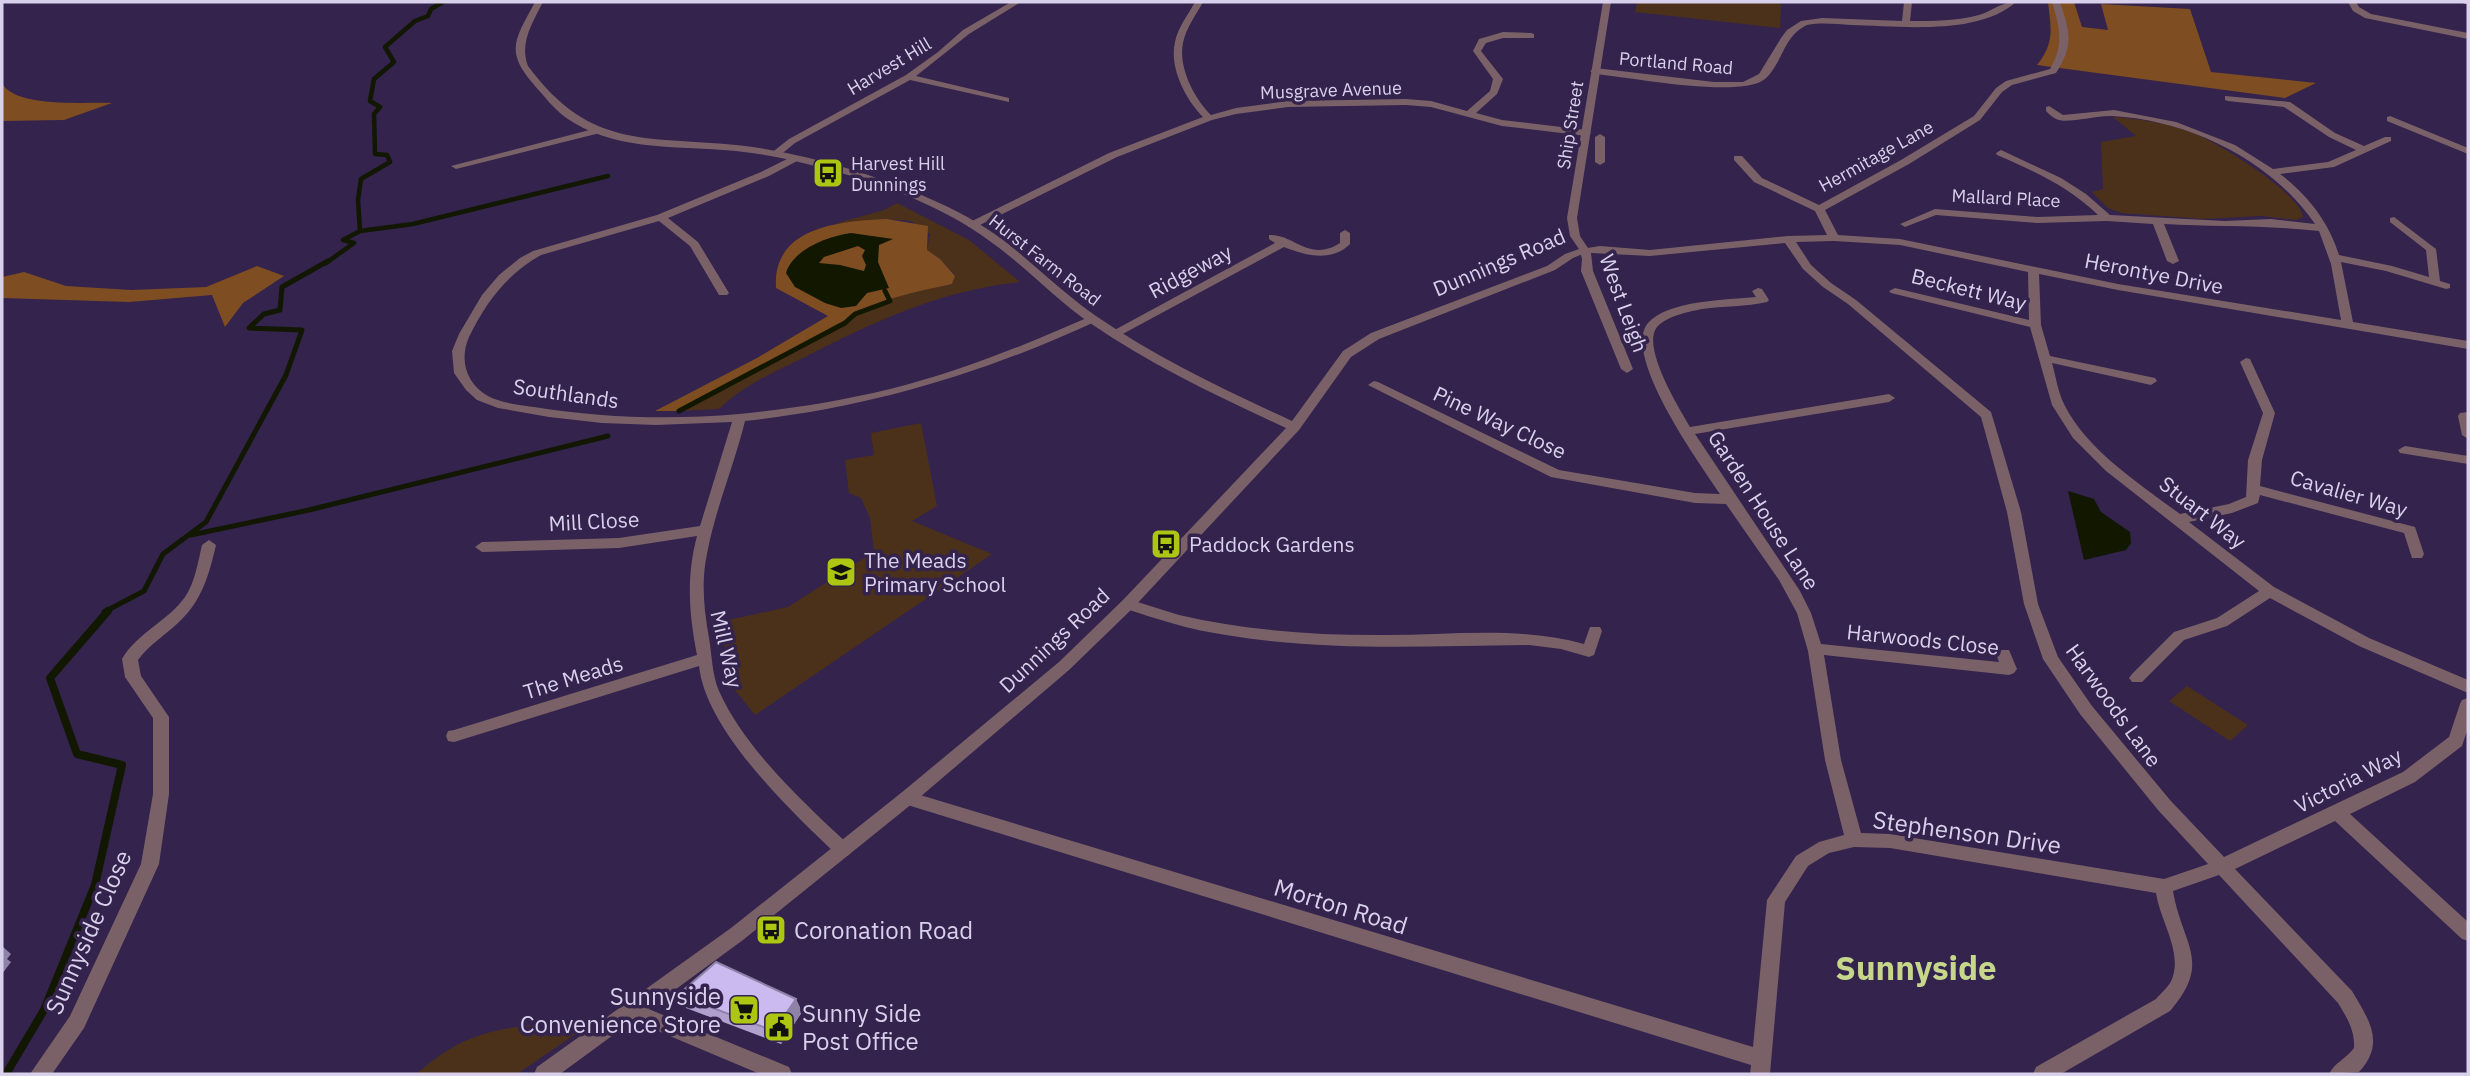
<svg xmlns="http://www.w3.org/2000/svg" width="2470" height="1076" font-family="'IBM Plex Sans',sans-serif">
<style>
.green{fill:#4c311a}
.forest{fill:#7e4d22}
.water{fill:#121700;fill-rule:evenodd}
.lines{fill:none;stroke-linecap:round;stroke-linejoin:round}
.stream-far2{stroke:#121700;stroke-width:4.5}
.stream-far1{stroke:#121700;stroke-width:5}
.stream{stroke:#121700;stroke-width:8}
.minor{fill:#7a6168;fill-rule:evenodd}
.tertiary{fill:#7a6168;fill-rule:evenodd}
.secondary{fill:#a57d89;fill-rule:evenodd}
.wall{fill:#afa0ce}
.shaded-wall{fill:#8e82a7}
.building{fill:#cbbaef;stroke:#8e82a7;stroke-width:2}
.labels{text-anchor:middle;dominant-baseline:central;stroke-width:7;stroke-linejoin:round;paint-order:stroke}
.far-street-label{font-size:18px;fill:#d9d1ec;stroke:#33234d}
.far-poi-label{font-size:18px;fill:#d9d1ec;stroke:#33234d;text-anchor:start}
.street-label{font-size:21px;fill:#d9d1ec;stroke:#33234d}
.poi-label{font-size:21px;fill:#d9d1ec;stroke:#33234d;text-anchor:start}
.near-street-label{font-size:24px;fill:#d9d1ec;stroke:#33234d}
.near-poi-label{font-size:24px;fill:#d9d1ec;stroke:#33234d;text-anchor:start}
.near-district-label{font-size:33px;font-weight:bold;fill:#c6d78c;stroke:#33234d}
</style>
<rect width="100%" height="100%" fill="#33234d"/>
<path class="green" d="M1637 2H1781L1780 28 1635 12Z
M2113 117C2140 119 2167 123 2193 133 2217 142 2300 193 2303 217L2296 220 2261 216 2203 219 2121 213 2108 208 2092 192 2103 189 2101 142 2136 136Z
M897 203 969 240 1020 282C942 290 875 321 807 356 776 371 744 385 719 409L679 411 845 323C872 299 917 292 952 284L955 275 940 259 927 250 930 234 911 221 887 219 834 224 884 210Z
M921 423 937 506 912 521 992 554 755 715 734 689 719 622 788 607 874 552 870 518 861 498 849 493 845 460 874 455 871 433Z
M2187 686 2248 725 2230 741 2169 701Z
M529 1025 557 1026 580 1031 517 1074H416C455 1041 478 1032 529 1025Z"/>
<path class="forest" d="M2048 2H2074L2082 27 2108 30 2101 4 2190 9 2211 72 2316 83 2285 98 2037 65C2055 42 2051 29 2048 2Z
M2 83C14 108 86 102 112 103L64 120 2 121Z
M887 219 928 226 927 250 940 259 955 276 952 284C917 292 872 299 845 323L679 411H655L757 358 828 316 776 288C772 226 841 221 887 219Z
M257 266 284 276 243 303 225 327 212 295 129 302 2 298V277L24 272 66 286 131 290 206 287Z"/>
<path class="water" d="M851 233 893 239 879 245 878 262 889 288 867 293 856 306 841 308 825 303 795 287 786 273C793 249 829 236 851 233ZM858 246 865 250 862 256 866 265 864 271 840 265 819 263 824 257Z
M2068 491 2094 499 2101 512 2130 532 2131 543 2126 550 2084 560Z"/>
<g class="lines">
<path class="stream-far2" d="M360 231 358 200 361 179 390 162 387 155 375 154 374 114 380 107 370 101 374 79 394 62 385 47 415 21 428 16 431 9 443 2
M326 263 354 243 343 240 360 231 413 224 608 176"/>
<path class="stream-far1" d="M679 411 845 323 855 314 890 301 885 291
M191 535 309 510 608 436
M104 612 144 591 163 554 206 522 286 375 302 330 249 328 264 314 280 310 282 287 328 261"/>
<path class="stream" d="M6 1074 44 1010 95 885 122 765 77 754 50 678 108 611"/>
<path class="minor" d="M1011 2H1021L969 34 916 76 1009 98V102L910 80 795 143 779 156 770 154 789 139 906 75 938 52 963 30Z
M1195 2H1203C1196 15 1186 28 1183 43 1178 67 1194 98 1211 115L1236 108 1288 101 1406 99 1431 101 1467 111 1490 91 1493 79 1473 51 1479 39 1503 32 1531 33 1534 34V38H1503L1486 43 1481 51 1503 79 1497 94 1476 113 1502 120 1586 130 1591 133 1586 136 1502 126 1431 107 1406 105 1288 107 1236 114 1212 120 1117 157 976 227H968V223L1109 153 1203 117C1185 99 1169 67 1175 42 1178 27 1188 15 1195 2Z
M1904 2H1912L1910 21C1933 21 1957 21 1979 15 1992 11 2003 1 2016 2 1978 36 1899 26 1851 25 1836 24 1821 22 1807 25 1783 36 1783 63 1765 79 1741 99 1629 77 1595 74L1590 71 1595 68 1714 82H1743L1759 74 1781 38 1787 30 1801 21 1822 18 1902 21Z
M2052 2H2060C2070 32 2074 45 2056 73L2012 85 2002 92 1980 120 1909 164 1825 210 1838 235 1900 239 2118 284 2341 320 2331 264 2319 231C2267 225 2216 227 2164 224L2179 261 2173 264 2167 261 2153 224 2107 221 2037 223 1936 215 1905 227 1900 224 1935 209 2037 217 2098 215C2069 187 2034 171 1997 155L1996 153 2001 150 2061 178 2086 194 2110 215 2225 221 2271 219 2315 224C2271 160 2189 120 2112 116 2099 115 2069 123 2059 120 2054 119 2049 114 2046 111V107L2049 106 2063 115 2114 110 2176 122 2235 145 2273 169 2328 162 2356 150 2329 137 2284 107 2228 101 2225 100V96L2290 102 2335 133 2364 146 2385 137H2391V141L2334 167 2280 174C2307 194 2329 222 2339 255L2392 266 2429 277 2426 250 2390 222V218L2394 217 2436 249 2440 281 2450 284V288L2446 289 2386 271 2341 262 2353 322 2468 341V349L2118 290 2039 274 2041 325 2050 356 2155 378 2157 381 2151 385 2052 363C2056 377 2058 393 2065 406 2087 450 2141 485 2180 514L2229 504 2246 497 2248 460 2263 413 2240 362 2246 358 2250 359 2275 413 2262 460 2260 486 2415 527 2424 554 2422 558H2412L2404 533 2260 495 2258 503 2232 513 2189 522 2274 587 2369 638 2468 680V693L2359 646 2270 598 2227 626 2184 640 2142 682H2132L2129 678 2132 674 2174 632 2217 618 2259 591 2106 471 2073 438 2052 405 2030 327 1891 293 1889 291 1895 288 2029 320 2028 272 1900 245 1834 241 1796 242 1811 265 1831 283 1856 300 1991 412 2021 512 2038 604 2058 657 2092 706 2170 800 2224 857 2403 772 2449 737 2460 704 2462 700 2468 698V728L2462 746 2415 782 2350 814 2468 922V941L2462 939 2335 821 2235 869 2352 991C2369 1020 2386 1043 2359 1072L2329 1074C2334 1063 2347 1058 2354 1048 2355 1030 2347 1018 2338 1003L2219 875 2173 891C2182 945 2213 961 2170 1011L2061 1074H2033L2036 1067 2156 999C2162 992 2171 985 2173 976 2181 949 2160 920 2156 893L1890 848 1854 847 1829 853 1808 866 1785 902 1770 1074H1750L1751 1065 901 803 899 798 901 793 907 791 1753 1047 1767 900 1796 856 1819 842 1844 835 1825 760 1808 651 1797 613 1779 580 1726 504 1695 503 1551 477 1368 385 1374 381 1378 382 1559 470 1695 493 1720 494C1700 464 1621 355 1648 323 1668 300 1727 300 1756 297L1752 291 1758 288 1762 289 1769 300 1767 302C1746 307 1724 306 1702 309 1688 312 1667 316 1657 327 1641 347 1679 408 1690 427L1889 394 1895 398 1889 402 1695 434 1800 591 1811 613 1821 644 1999 662 1996 654 1999 650H2009L2017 669 2014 673 2009 675 1824 655 1841 760 1861 833 1890 834 2164 879 2208 864 2158 810 2080 714 2043 659 2024 604 2007 512 1981 417 1848 304 1823 287 1803 269 1785 243 1650 256 1591 253 1593 271 1633 369 1627 373 1621 369 1581 271 1582 259 1580 251 1581 249 1600 246 1650 250 1788 236 1827 235 1815 211 1754 182 1734 160V156H1742L1762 178 1819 205 1901 160 1974 116 1996 88 2006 81 2050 69C2064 45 2060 28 2052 2Z
M2348 2H2356L2359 7 2371 14 2468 33V39L2365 18 2353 11Z
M2390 116 2468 148V154L2387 121V117Z
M597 128 602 131 600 133 456 169 451 166Z
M1600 134 1605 137V162L1600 165 1595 162V137Z
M795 155 800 158 799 160 769 176 668 218 698 242 729 293 727 295H719L690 246 659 221 541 255C507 274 486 302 469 337 459 360 466 383 488 396 501 403 519 405 534 407 602 418 671 420 739 414 790 409 841 401 890 389 959 372 1025 345 1089 317H1097V321C984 373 869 408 745 421 734 466 715 510 707 554 701 582 704 610 709 638 712 655 712 675 719 691 745 749 803 802 849 845L852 850 849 855 843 857 837 855C791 811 706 731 699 666L454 742 448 741 446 736 448 731 454 730 697 655C689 614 686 577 697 536L619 548 482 552 475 547 482 542 619 538 700 526 732 422 656 425 602 423 549 417 498 408 477 400 466 390 454 373 452 351 459 334 482 295 499 275 520 258 533 251 657 215 761 172Z
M1345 230 1350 233V244C1332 262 1306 256 1284 247L1119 336H1111L1109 333 1275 243 1269 239V235C1293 233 1309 263 1340 243V233Z
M2468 412V439L2462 435 2458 416 2460 413Z
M2405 446 2468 456V464L2400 453 2398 450Z
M209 540 216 545C209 575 202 601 178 623 165 635 149 645 138 660L141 676 169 717V794L159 864 84 1028 52 1074H30L70 1016 141 864 153 794V718L125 677 122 659C137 633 168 621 185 597 195 582 198 562 202 545Z
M1128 599C1145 604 1162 610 1179 615 1244 630 1310 635 1376 635 1444 636 1517 625 1584 644L1590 627H1600L1602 631 1594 655 1589 657 1561 649 1529 645C1428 646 1326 652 1226 635 1190 630 1157 619 1123 608L1121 604 1123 600Z
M634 1003 789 1067 792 1074H760L627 1018 625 1012 627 1006Z"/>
<path class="tertiary" d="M535 2H543C533 22 519 43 528 66 592 153 651 135 745 146 782 151 818 159 853 170 905 187 958 207 1002 239 1034 264 1063 293 1096 316 1157 358 1225 390 1292 421L1343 351 1371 333 1547 266 1565 254 1579 249 1570 236 1567 218 1603 2H1611L1577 218 1580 236 1590 251 1573 258 1555 270 1379 339 1351 357 1299 430 1133 608 1069 670 913 803 743 940 560 1074H534L537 1067 731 928 901 793 1059 662 1123 600 1286 428C1219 397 1151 365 1090 323 1055 299 1026 267 991 242 939 203 870 179 807 164 780 157 752 152 723 150 670 146 611 150 565 117 554 109 545 97 535 86 504 51 515 40 535 2Z"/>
<path class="secondary" d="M2463 2H2468V4H2464Z"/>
</g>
<path class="wall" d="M678 995 796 999 802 1012 781 1044 686 1008Z"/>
<path class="shaded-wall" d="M2 946 11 954 7 959 11 962 2 974Z
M796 999 802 1012 781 1044 774 1031Z"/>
<path class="building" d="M716 962 796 999 774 1031 678 995Z"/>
<defs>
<g id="bus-square" transform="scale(1.575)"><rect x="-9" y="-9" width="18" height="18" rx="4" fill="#acc612" stroke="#33234d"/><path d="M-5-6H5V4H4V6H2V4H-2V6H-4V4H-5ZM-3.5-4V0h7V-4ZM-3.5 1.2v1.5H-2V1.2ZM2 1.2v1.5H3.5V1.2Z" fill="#111"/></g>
<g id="school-square" transform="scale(1.575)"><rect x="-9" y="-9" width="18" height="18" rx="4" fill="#acc612" stroke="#33234d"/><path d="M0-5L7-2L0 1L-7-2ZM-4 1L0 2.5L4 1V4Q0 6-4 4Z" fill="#111"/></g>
<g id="supermarket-square" transform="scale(1.575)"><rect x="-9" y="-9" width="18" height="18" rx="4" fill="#acc612" stroke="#33234d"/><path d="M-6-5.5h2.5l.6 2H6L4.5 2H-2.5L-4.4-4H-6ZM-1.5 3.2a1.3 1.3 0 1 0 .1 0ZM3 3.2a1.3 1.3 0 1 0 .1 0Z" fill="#111"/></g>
<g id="civic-square" transform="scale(1.575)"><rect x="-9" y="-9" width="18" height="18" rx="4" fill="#acc612" stroke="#33234d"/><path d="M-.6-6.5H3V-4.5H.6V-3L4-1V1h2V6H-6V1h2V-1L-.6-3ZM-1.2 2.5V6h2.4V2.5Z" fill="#111"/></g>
</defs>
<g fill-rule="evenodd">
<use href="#bus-square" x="828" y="173"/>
<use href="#bus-square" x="1166" y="544"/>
<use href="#school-square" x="841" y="572"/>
<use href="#bus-square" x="771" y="930"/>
<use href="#supermarket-square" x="744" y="1010"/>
<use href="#civic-square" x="779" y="1027"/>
</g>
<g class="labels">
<g class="far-street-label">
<text transform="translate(1676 63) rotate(5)">Portland Road</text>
<text transform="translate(889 66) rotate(-31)">Harvest Hill</text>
<text transform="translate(1331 90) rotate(-2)">Musgrave Avenue</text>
<text transform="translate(1570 125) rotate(-81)">Ship Street</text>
<text transform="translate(1876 156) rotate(-29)">Hermitage Lane</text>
<text transform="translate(2006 198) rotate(3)">Mallard Place</text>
<text transform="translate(1045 260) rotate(38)">Hurst Farm Road</text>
</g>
<g class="far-poi-label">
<text x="851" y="163">Harvest Hill<tspan x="851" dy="21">Dunnings</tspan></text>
</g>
<g class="street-label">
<text transform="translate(1499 262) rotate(-23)">Dunnings Road</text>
<text transform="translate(1190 271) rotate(-28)">Ridgeway</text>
<text transform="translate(2154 273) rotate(11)">Herontye Drive</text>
<text transform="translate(1969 289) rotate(14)">Beckett Way</text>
<text transform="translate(1624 303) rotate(70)">West Leigh</text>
<text transform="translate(566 393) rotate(8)">Southlands</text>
<text transform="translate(1500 422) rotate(25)">Pine Way Close</text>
<text transform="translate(2349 493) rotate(16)">Cavalier Way</text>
<text transform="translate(1764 510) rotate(57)">Garden House Lane</text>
<text transform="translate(2203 512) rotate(38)">Stuart Way</text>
<text transform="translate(594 521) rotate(-3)">Mill Close</text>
<text transform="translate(1923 639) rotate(6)">Harwoods Close</text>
<text transform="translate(1054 640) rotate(-43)">Dunnings Road</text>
<text transform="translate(727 649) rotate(77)">Mill Way</text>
<text transform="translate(573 677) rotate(-17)">The Meads</text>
<text transform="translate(2114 705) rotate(54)">Harwoods Lane</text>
<text transform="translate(2348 780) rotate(-27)">Victoria Way</text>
</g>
<g class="poi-label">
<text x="1189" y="544">Paddock Gardens</text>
<text x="864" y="560">The Meads<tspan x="864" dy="24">Primary School</tspan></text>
</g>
<g class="near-street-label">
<text transform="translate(1967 832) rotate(8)">Stephenson Drive</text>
<text transform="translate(1341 906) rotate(17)">Morton Road</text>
<text transform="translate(88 932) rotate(-66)">Sunnyside Close</text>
</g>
<g class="near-poi-label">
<text x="794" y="930">Coronation Road</text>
<text x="721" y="996" text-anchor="end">Sunnyside<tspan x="721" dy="28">Convenience Store</tspan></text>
<text x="802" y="1013">Sunny Side<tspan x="802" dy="28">Post Office</tspan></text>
</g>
<g class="near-district-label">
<text x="1916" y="967">Sunnyside</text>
</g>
</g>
<rect width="2470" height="1076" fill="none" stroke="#d9d1ec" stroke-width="7"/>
</svg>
